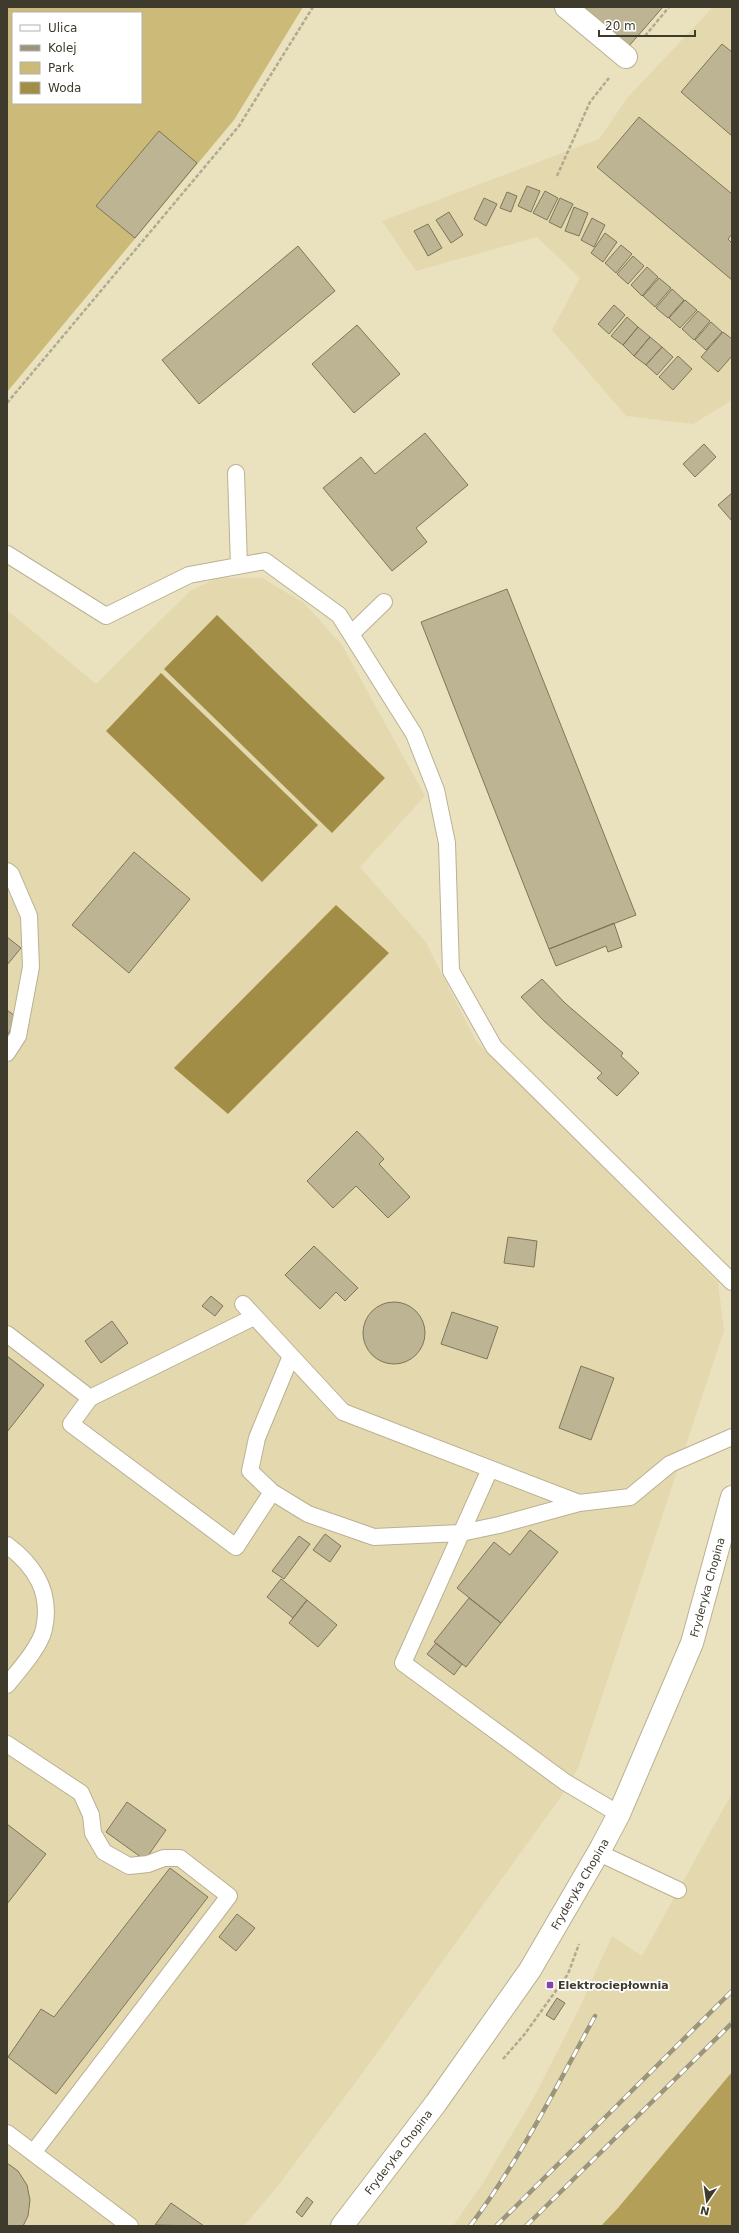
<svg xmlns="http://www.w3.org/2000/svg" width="739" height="2233" font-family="'DejaVu Sans',sans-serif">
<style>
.built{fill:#e4d8af}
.green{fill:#ccba78;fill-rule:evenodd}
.forest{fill:#b39f58}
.water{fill:#a18d45}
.building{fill:#bdb494;stroke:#7f7658}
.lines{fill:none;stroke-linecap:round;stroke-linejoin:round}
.service-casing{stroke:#bab191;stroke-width:18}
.minor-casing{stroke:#bab191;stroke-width:24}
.tertiary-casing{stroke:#bab191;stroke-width:24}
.path{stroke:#b1aa8f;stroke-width:2.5;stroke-dasharray:4 2;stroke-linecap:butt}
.service{stroke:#fff;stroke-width:16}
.minor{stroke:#fff;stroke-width:22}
.tertiary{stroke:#fff;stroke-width:22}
.rail-casing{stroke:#9b957c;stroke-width:4.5}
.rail{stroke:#fff;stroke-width:3;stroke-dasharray:9;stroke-linecap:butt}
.poi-dot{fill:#873fb1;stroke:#fff;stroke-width:1.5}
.labels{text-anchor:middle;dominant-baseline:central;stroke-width:3.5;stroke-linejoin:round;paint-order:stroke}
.street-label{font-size:11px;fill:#3e3b2d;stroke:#fff}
.poi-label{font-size:11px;font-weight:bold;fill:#3e3b2d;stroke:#fff;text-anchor:start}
</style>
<rect width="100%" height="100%" fill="#eae1bf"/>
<path class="built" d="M713 7H732V400L693 424 626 416 552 330 580 278 537 237 416 271 382 221 599 139 628 97Z
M217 578H262L304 603 342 645 425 796 360 867 425 941 476 1041 718 1282 724 1331 578 1768 565 1791 353 2086 277 2187 244 2226H7V610L96 684 190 591Z
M732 1793V2226H453L483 2183 535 2095 578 2011 612 1936 642 1956Z"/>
<path class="green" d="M7 7H303L234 120 7 392ZM13 13H141V103H13Z"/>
<path class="forest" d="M732 2072V2226H601L618 2208Z"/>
<path class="water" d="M217 615 385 778 332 833 164 669Z
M161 673 318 825 262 882 106 731Z
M336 905 389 953 228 1114 174 1068Z"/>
<path class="building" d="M584 7H663L629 46Z
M722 44 732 52V136L681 92Z
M639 117 732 194V234L728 239 732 243V280L597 167Z
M159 131 197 163 135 238 96 206Z
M527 186 540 191 531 212 518 206Z
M545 191 558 198 547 220 533 213Z
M507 192 517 196 511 212 500 208Z
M484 198 497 204 486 226 474 219Z
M560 198 573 204 561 228 549 222Z
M574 207 588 213 579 236 565 231Z
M449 212 463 235 451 243 436 220Z
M592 218 605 225 594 247 581 240Z
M428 224 442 248 428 256 414 231Z
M605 233 617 242 603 262 591 253Z
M621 245 632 254 616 273 605 263Z
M298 246 335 291 199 404 162 360Z
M633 256 644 266 628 284 617 274Z
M647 267 658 277 642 296 631 285Z
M659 278 671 288 655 307 643 296Z
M672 289 684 300 668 318 656 308Z
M685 300 697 310 680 328 669 318Z
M614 305 625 315 609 334 598 324Z
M698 311 710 321 694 340 682 329Z
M627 317 638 327 623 345 611 336Z
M711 322 722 332 706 350 695 340Z
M357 325 400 374 354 413 312 364Z
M638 327 650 337 634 356 623 345Z
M723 332 732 339V356L718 372 701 357Z
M650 337 662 347 646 365 634 356Z
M662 347 673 357 657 375 646 365Z
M678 356 692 369 673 390 659 377Z
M425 433 468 485 416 528 427 542 392 571 323 488 361 457 375 474Z
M704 444 716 457 695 477 683 464Z
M732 493V521L718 505Z
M507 589 636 915 549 949 421 622Z
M134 852 190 899 129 973 72 925Z
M614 923 622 947 608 952 606 946 556 966 549 949Z
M7 937 21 948 7 965Z
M542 979 565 1003 623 1053 621 1056 639 1073 617 1096 597 1078 602 1073 544 1021 521 997Z
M7 1010 19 1019 7 1035Z
M357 1131 384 1159 379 1164 410 1197 388 1218 356 1186 333 1208 307 1181Z
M508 1237 537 1241 534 1267 504 1263Z
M314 1246 358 1288 345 1301 336 1292 320 1309 285 1275Z
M211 1296 223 1306 215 1316 202 1306Z
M363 1333a31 31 0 1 1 62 0a31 31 0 1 1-62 0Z
M452 1312 498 1327 487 1359 441 1344Z
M112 1321 128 1343 101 1363 85 1341Z
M7 1356 44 1385 7 1432Z
M581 1366 614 1378 591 1440 559 1428Z
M530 1530 558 1552 501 1623 457 1588 494 1542 510 1555Z
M325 1534 341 1546 330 1562 313 1550Z
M299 1536 310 1544 284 1579 272 1571Z
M281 1579 307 1600 293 1618 267 1597Z
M469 1598 501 1623 466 1667 434 1642Z
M307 1600 337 1625 318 1647 289 1623Z
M436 1643 462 1664 454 1675 427 1654Z
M127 1802 166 1830 145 1860 106 1832Z
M7 1824 46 1854 7 1904Z
M170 1868 208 1897 56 2094 8 2057 41 2009 54 2017Z
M237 1914 255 1928 236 1951 219 1937Z
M557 1998 565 2003 554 2020 546 2015Z
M7 2163 18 2171 27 2185 30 2200 28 2216 23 2226H7Z
M307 2197 313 2202 302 2217 296 2212Z
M171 2203 204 2226 155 2225Z"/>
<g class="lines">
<g class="service-casing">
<path id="service" d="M236 473 239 566
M7 554 106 616 189 575 265 561 339 615 414 734 436 790 447 843 451 971 494 1047 732 1282
M351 634 384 602
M7 871 11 874 29 916 31 967 18 1036 7 1053
M243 1304 343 1412 579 1503 630 1497 670 1464 732 1437
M7 1334 90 1398 254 1317
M291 1356 257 1438 250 1471 272 1492 308 1514 374 1537 461 1533 499 1525 579 1503
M90 1398 71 1424 236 1547 272 1492
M490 1469 403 1663 565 1782 619 1814
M7 1545C35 1566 52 1592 44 1629 40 1647 19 1670 7 1685
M7 1744 81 1793 91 1815 93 1833 104 1852 129 1866 148 1864 164 1858H180L229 1896 33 2153
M599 1853 678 1890
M7 2133 130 2226"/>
</g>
<g class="minor-casing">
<path id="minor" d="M566 7 626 57"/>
</g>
<g class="tertiary-casing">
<g id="tertiary">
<path id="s1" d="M342 2226 436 2103 530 1970 601 1848 619 1814 692 1643 732 1497"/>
</g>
</g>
<path class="path" d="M645 36 669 7
M557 176 590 102 609 78
M7 403 239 126 313 7
M503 2059 524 2035 568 1974 579 1944"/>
<use href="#service" class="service"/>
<use href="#minor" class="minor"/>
<use href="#tertiary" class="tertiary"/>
<g class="rail-casing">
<path id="rail" d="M470 2226C519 2161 556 2088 595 2016
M496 2226 732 1991
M526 2226 732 2023"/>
</g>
<use href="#rail" class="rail"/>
</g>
<rect class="poi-dot" x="546" y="1981" width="8" height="8" rx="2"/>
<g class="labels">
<g class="street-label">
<text stroke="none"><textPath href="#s1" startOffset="741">Fryderyka Chopina</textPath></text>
<text stroke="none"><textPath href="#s1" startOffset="417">Fryderyka Chopina</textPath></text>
<text stroke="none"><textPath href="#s1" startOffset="93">Fryderyka Chopina</textPath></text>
</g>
<g class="poi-label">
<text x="558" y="1985">Elektrociepłownia</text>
</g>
</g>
<rect width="739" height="2233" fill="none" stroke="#3e3b2d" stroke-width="16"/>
<rect x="12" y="12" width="130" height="92" fill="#ffffff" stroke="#b2b1ab"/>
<rect x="20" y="25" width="20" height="6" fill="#ffffff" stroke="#b2b1ab"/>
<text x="48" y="32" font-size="12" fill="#3e3b2d">Ulica</text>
<rect x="20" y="45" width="20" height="6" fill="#9b957c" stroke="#b2b1ab"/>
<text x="48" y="52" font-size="12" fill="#3e3b2d">Kolej</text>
<rect x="20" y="62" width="20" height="12" fill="#ccba78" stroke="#b2b1ab"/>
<text x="48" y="72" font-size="12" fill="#3e3b2d">Park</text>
<rect x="20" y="82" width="20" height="12" fill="#a18d45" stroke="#b2b1ab"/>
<text x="48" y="92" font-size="12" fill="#3e3b2d">Woda</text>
<g transform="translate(707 2201) rotate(193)" stroke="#ffffff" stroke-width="3" paint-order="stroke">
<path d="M0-3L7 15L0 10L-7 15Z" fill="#3e3b2d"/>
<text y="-6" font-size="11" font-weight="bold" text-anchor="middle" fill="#3e3b2d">N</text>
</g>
<path d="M599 30v6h96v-6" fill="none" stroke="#3e3b2d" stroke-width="2"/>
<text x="605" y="30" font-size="12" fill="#3e3b2d" stroke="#ffffff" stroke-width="3" paint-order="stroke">20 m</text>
</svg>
